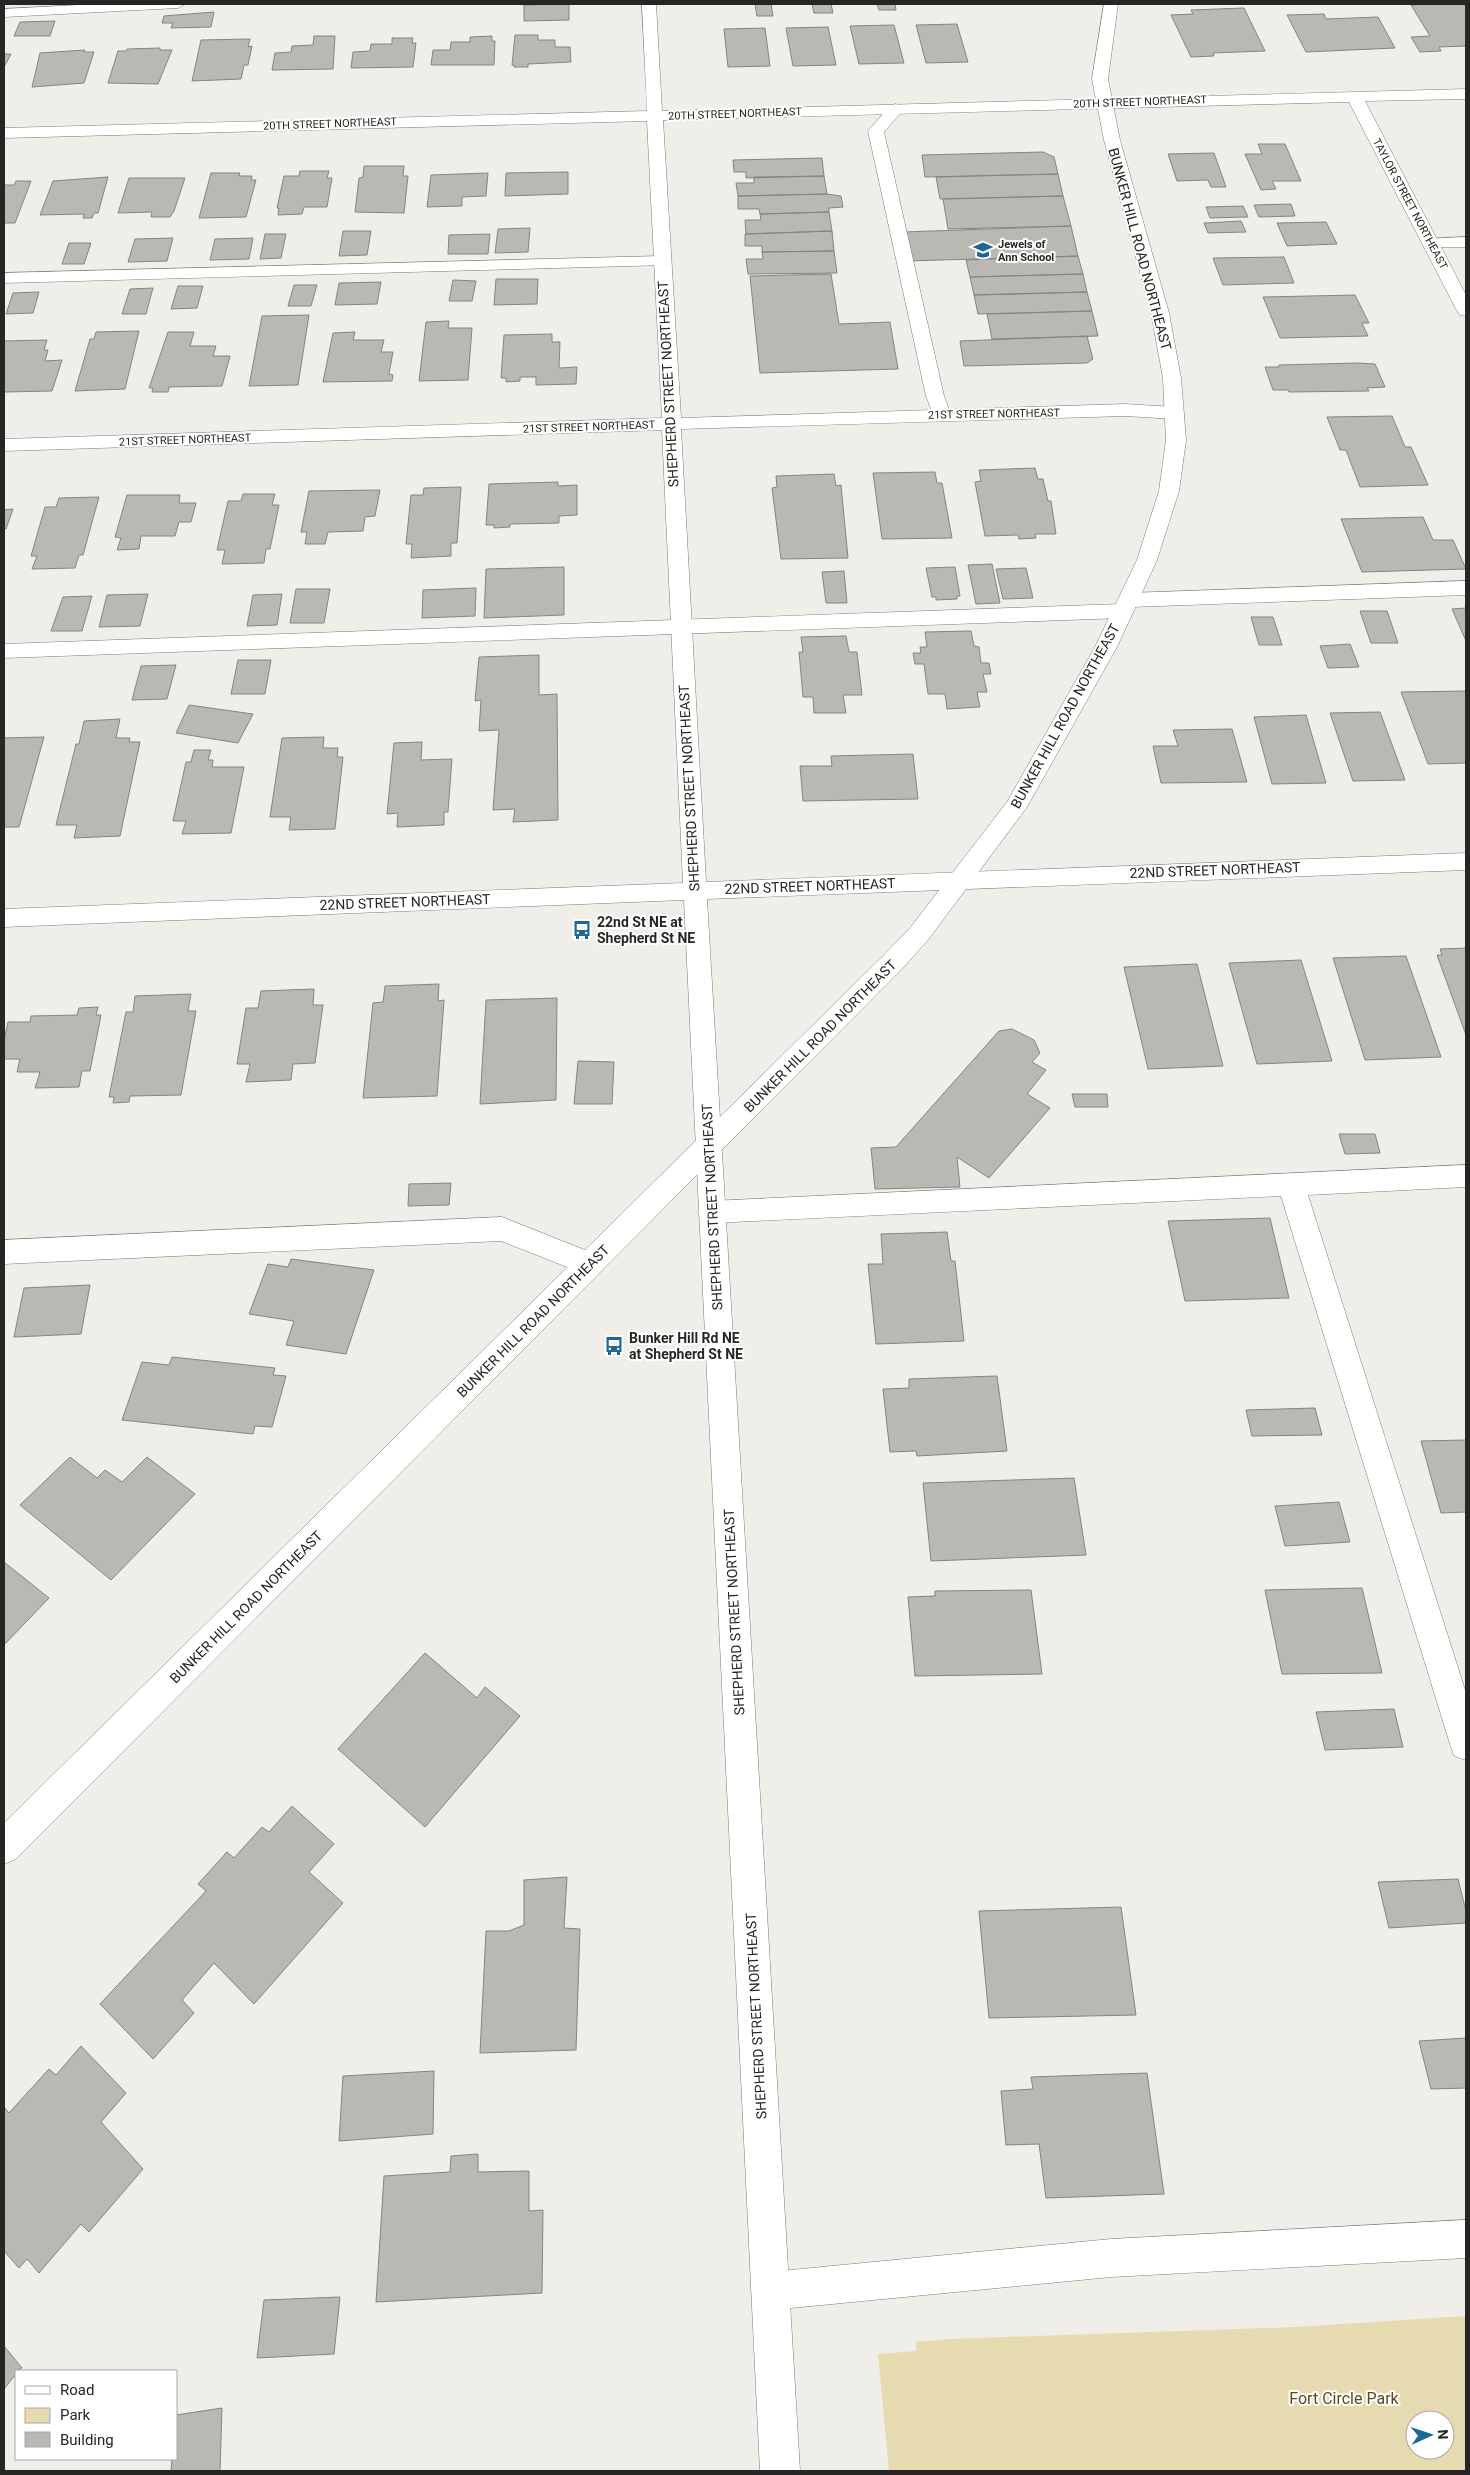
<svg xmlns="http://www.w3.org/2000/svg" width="1470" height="2475" font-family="Roboto,sans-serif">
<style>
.green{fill:#e6dab0;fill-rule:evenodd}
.building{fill:#bab8b2;stroke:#86847e}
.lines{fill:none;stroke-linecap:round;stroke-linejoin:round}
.lane-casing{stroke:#7c7b75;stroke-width:1}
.street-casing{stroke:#7c7b75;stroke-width:1}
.secondary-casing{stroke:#7c7b75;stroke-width:1}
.lane{fill:#fff;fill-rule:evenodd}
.street{fill:#fff;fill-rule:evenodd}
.secondary{fill:#fff;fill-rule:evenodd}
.labels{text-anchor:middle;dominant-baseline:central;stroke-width:4;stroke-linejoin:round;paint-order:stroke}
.far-street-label{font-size:11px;fill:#272624;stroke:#fff}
.far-poi-label{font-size:11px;font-weight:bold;fill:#272624;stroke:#fff;text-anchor:start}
.street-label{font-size:14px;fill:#272624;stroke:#fff}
.poi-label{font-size:14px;font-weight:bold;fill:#272624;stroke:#fff;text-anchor:start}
.near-park-label{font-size:16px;fill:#584a17;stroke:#fff}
</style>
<rect width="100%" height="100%" fill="#f0eee8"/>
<path class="green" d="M1466 2316V2471H889L878 2354 916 2351V2342L949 2339 1296 2327ZM1415 2420H1445V2450H1415Z"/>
<path class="building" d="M569 4V20L524 21V5Z
M755 4H771L773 16H757Z
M812 4H831L833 13H814Z
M877 4H895L896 10H879Z
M1431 4H1464L1466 7V46L1439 47 1441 51 1420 52 1411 37 1430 36 1411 5Z
M1244 8 1265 51 1213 53 1214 56 1191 57 1171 15 1193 14 1191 10Z
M214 12 211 27 171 28 173 23H162L164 16Z
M1324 14 1326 19 1378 17 1395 48 1306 52 1287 15Z
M55 21 50 36H14L20 22Z
M957 24 968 62 926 63 916 25Z
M894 25 904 63 859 64 850 26Z
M828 27 836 65 793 66 786 28Z
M765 28 770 66 728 67 724 29Z
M515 35H538V40H555V47H570L571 62 528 64V67H514V65H512Z
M314 36H335L333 69 272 70 275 53 291 52 292 46 313 45Z
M492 36V41H495L494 65H431L433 50H450L451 42H470V37Z
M392 38H413L412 43H416L413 67 351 68 353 52 370 51 371 44H392Z
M250 39 248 47 252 46 248 65H244L241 79 192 81 201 40Z
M160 48V50H172L158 84 108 83 118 51H126L127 49Z
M85 50 84 52H94L84 83 32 87 40 53Z
M4 54H11L4 67Z
M1258 144H1285L1301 181H1272L1276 189 1261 190 1245 154H1262Z
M1043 152 1054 157 1058 174 925 177 922 155Z
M1214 153 1226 187H1211L1208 180 1177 181 1168 154Z
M822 158 824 176 746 178V172H734L733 160Z
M364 166H404L403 176H408L404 213 355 212 359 178 363 177Z
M300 171H329L327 178H332L327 207H304L302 214 278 215 279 208H277L284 176H299Z
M568 172V194L505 196 506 173Z
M211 173H240L239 176H252L251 180H256L246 217 199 218Z
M488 173 486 196 462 197V206L427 207 431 175Z
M1058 174 1063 196 940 199 936 177Z
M824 176 827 194 738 196 736 183H754V177Z
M108 177 98 213H94L92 218H83L84 214 40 215 53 181Z
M129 178H185L174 211 170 217H151L152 212 118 213Z
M16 181H31L15 223H4V185H14Z
M827 194 841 196 843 207 829 208V212L760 214 759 209H738V196Z
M1063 196 1071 226 948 229 943 199Z
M1291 204 1295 216 1259 217 1254 205Z
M1243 206 1248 217 1210 218 1206 207Z
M829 212 832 231 746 234 745 220H761L760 214Z
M1241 221 1246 232 1208 233 1204 223Z
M1326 222 1337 244 1287 246 1277 223Z
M1071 226 1078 256 907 261 904 232Z
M530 228 528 252 495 253 498 229Z
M343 231H371L367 255 339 256Z
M832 231 834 251 762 252V246H745V234Z
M265 234H286L281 258 260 259Z
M490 234 488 254H448L449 235Z
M173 238 167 261 128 262 135 239Z
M253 238 249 259 210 260 215 239Z
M69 243H91L84 264H62Z
M834 251 837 273 748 274 746 259H763L762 252Z
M1078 256 1083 274 970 277 966 260Z
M1284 257 1294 283 1223 285 1213 258Z
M831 274 839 324 890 322 898 369 760 373 750 276Z
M1083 274 1087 292 974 295 970 277Z
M496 279H538L537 304 494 305Z
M453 280 476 281 472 301H449Z
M381 282 377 304 335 305 339 283Z
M294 285H317L311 306H288Z
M178 286H203L197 308 171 309Z
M153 288 146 314H122L130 289Z
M39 292 33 313 6 314 13 293Z
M1087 292 1092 311 978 314 974 295Z
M1355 295 1369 323H1362L1368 336 1280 338 1263 297Z
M1092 311 1098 336 992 339 987 314Z
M309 315 298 385 249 386 262 316Z
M449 321 448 328H472L468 380 419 381 426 322Z
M139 331 125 389 75 391 90 339H94L96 332Z
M168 332H194L190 346H216L213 356H230L222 386 169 387 168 392H152L153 388H149Z
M355 332 353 340H384L381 352H393L389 374 393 375 392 381 323 382 333 333Z
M552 334V342H560L559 368 577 367 576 384 536 385V377H520V381L506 382V378H501L504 335Z
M1087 336 1093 359 1087 363 964 366 960 341Z
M47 340 44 350H48L45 361 62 360 52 391 4 392V341Z
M1357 363 1375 364 1385 387 1367 388 1369 391 1289 392 1288 390H1273L1265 367H1279V365Z
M1392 416 1405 447H1411L1428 485 1360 487 1346 450H1340L1327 417Z
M1035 468 1038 479H1043L1048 501H1051L1056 534H1035L1036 538 1019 539 1018 535 985 536 975 482 981 481 979 470Z
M935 472 937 483H942L952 538 882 539 873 473Z
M834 474 836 486 841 485 848 558 781 559 772 488 777 487 776 476Z
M558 482V486L577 485V515L559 516V523L510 524V527L494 528V525H486L489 484Z
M461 487 457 543H451V556L411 558 412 544H406L411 495H423L424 488Z
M380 490 375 516 365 517 363 531 328 532 325 544H305L307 532H301L309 491Z
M243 494H275L272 505H279L270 549H266L264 563 222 564 225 550H217L228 501H241Z
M127 495H180L179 503H196L191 522H179L175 536H141L139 549 117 550 121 538 115 537Z
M99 497 83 555H79L75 568 32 569 37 556H31L45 507H56L59 498Z
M13 509 6 529H4V510Z
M1423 517 1433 540H1453L1466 569 1362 572 1341 519Z
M992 564 1000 603 976 604 968 565Z
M564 567V615L484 618 486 569Z
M955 567 960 596H957V599L936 600V597H932L926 568Z
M1026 568 1033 598 1003 599 996 569Z
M844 571 847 603H826L822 572Z
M476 588 475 616 422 618 423 590Z
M296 589H330L324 623H290Z
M148 594 140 626 99 627 107 595Z
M282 594 277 625 247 626 253 595Z
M92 596 82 631H51L63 597Z
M1466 608V641L1452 609Z
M1360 611H1387L1398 643H1371Z
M1251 617H1273L1282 645H1259Z
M971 631 974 646 979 647 981 663H989L991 674H983L987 692H977L980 707 947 709 945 694H928L924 664H915L913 653H921L920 647H927L925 632Z
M846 636 849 652H857L862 695H843L846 713H814L813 697H803L799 652H803L801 637Z
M1350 644 1359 667 1328 668 1320 646Z
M539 655V695L557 694 558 820 513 822 515 809 493 810 499 730 479 731 481 700 475 701 479 657Z
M238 660H271L265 694H231Z
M176 665 167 699 132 700 141 666Z
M1466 691V763L1428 764 1401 692Z
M189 705 253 714 238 743 176 733Z
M1380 712 1405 780 1353 781 1330 713Z
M1306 715 1326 783 1272 784 1254 717Z
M120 719 116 738H130L129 742H140L120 836 74 838 77 825H56L76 744H79L84 721Z
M1232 729 1247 782 1161 783 1153 746H1178L1173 730Z
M44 737 19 827H4V738Z
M324 737 323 748H338L337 757H343L335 829 289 830 291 817H270L282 738Z
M422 742 421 760 452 759 448 812H444V825L397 827 398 813 387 814 394 743Z
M194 750H211L208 760H213L212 767H244L231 833 182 834 186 821H173L186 762H191Z
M913 754 918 799 803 801 800 766H832L831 756Z
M1466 948V1035L1437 955H1442L1440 949Z
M1406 956 1441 1057 1365 1060 1333 958Z
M1301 960 1332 1061 1257 1064 1229 963Z
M1197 964 1223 1066 1148 1069 1124 967Z
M439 984 438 1001 444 1000 437 1096 363 1098 373 1003 383 1002 385 986Z
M314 989 313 1005H323L315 1063 293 1064 291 1080 246 1082 250 1064H237L246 1008H258L261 991Z
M191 994 188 1011H196L181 1095 130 1096 129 1102 113 1103 114 1097H109L126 1012H133L135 996Z
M557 998 556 1100 480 1104 486 1000Z
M98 1007 96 1015H101L90 1071H82L79 1087 35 1088 40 1072H17L20 1059H4V1040L8 1022H30L31 1016 77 1015 79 1008Z
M1012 1029 1034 1040 1040 1053 1032 1062 1046 1070 1027 1094 1050 1108 989 1178 957 1157 960 1187 875 1189 871 1148 896 1147 999 1031Z
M578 1061 614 1062 612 1104H574Z
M1072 1094H1107L1108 1107H1075Z
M1339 1134H1375L1380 1153 1345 1154Z
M451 1183 449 1205 408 1206 409 1184Z
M1270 1218 1289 1298 1185 1301 1168 1221Z
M947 1232 951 1261H955L964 1341 876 1344 868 1264H883L881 1234Z
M291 1259 374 1270 346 1354 286 1345 294 1321 249 1314 268 1264 288 1267Z
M90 1285 81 1334 14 1337 24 1288Z
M172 1357 275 1368 273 1375 286 1376 272 1427 255 1426 253 1434 122 1420 142 1362 169 1365Z
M997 1376 1007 1451 917 1456 916 1451 890 1452 883 1389 909 1388V1379Z
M1315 1408 1322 1435 1252 1436 1246 1410Z
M1466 1440V1512L1441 1513 1421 1441Z
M70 1457 97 1478 105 1470 122 1482 147 1457 195 1494 111 1580 20 1505Z
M1074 1478 1086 1555 931 1561 923 1483Z
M1339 1502 1350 1542 1285 1546 1275 1506Z
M4 1562 49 1598 4 1645Z
M1362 1588 1382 1673 1282 1674 1265 1590Z
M1031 1590 1042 1674 915 1676 908 1597 935 1596V1591Z
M425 1653 477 1698 485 1687 520 1716 425 1827 338 1749Z
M1394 1709 1403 1747 1325 1750 1316 1712Z
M292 1806 334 1844 309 1872 343 1903 254 2004 214 1963 182 2000 194 2013 153 2059 100 2004 206 1891 198 1884 227 1852 234 1858 262 1827 269 1832Z
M567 1877 564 1928 580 1929 576 2050 480 2053 486 1931H509L524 1925V1880Z
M1458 1879 1466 1911V1923L1389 1928 1378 1882Z
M1121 1907 1136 2015 989 2018 979 1911Z
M1466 2038V2088L1431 2089 1419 2041Z
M81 2046 126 2093 101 2122 143 2169 89 2232 81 2224 39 2273 27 2259 19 2268 4 2251V2107L9 2113 49 2069 56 2075Z
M434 2071 433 2134 339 2141 343 2076Z
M1147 2073 1164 2194 1046 2198 1039 2144 1006 2145 1001 2091 1033 2089 1031 2077Z
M478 2154V2172L529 2171V2211L543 2210 542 2293 376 2302 384 2176 450 2172 451 2156Z
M340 2297 334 2354 257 2358 264 2300Z
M4 2346 22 2368 16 2371V2374L4 2389Z
M222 2408 220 2471H171L172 2459H176V2415Z"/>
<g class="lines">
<g class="lane-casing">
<path id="lane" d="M98 4H185L178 8 4 17V9Z
M896 104 904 109 884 132 944 396 951 415 949 419H935L926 396 868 131 890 106Z
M1466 237V247H1425L1422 243 1425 239Z
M662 256 668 257 671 261 668 265 4 283V273Z
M1466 581V595L1131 607 1133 611 1130 616 1123 618 4 658V644L1121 604 1119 600 1122 595 1129 593Z
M1466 1165V1187L1308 1195 1466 1693V1760L1454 1756 1450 1744 1281 1196 712 1223 702 1220 698 1212 702 1204 712 1201Z
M502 1217 600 1256 604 1264 600 1272 590 1276 501 1241 4 1264V1240Z
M1466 2220V2258L1111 2277 770 2310 756 2305 751 2291 756 2277 770 2272 1111 2239Z"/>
</g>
<g class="street-casing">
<path id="street" d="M642 4H656L662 111 1466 89V99L1365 101 1466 295V316L1460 315 1457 311 1349 102 663 120 681 418 1125 404 1175 407 1182 409 1184 413 1182 417 1175 419 1125 416 681 429 706 882 1466 853V870L707 899 800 2471H760L684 900 4 927V909L683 883 662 430 4 451V439L662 418 647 121 4 138V128L647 111Z"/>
</g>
<g class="secondary-casing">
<path id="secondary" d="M1104 4H1118L1108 79 1120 140 1169 313 1181 378 1186 440 1179 491 1157 560 1117 647 1027 807 928 940 901 970 16 1859 4 1864V1823L883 956 910 928 1007 802 1095 647 1137 560 1159 491 1166 440 1163 378 1151 313 1104 140 1092 79Z"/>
</g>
<use href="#lane" class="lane"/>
<use href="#street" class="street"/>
<use href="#secondary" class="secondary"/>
</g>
<defs>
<g id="school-bare" transform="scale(1.5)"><path d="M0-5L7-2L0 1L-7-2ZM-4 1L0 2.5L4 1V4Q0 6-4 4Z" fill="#1d689b" stroke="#fff" stroke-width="2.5" paint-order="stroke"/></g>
<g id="bus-bare" transform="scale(1.5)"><path d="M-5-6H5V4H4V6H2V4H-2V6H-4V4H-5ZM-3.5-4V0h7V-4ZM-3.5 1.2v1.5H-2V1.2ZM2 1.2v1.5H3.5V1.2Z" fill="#1d689b" stroke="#fff" stroke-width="2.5" paint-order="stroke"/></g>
</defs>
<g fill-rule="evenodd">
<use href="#school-bare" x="983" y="250"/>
<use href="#bus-bare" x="582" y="930"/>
<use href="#bus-bare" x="614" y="1346"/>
</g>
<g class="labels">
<g class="far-street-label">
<text transform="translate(1140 102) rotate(-2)">20TH STREET NORTHEAST</text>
<text transform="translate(735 114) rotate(-2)">20TH STREET NORTHEAST</text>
<text transform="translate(330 124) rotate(-2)">20TH STREET NORTHEAST</text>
<text transform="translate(1410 204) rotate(62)">TAYLOR STREET NORTHEAST</text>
<text transform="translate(994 414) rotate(-1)">21ST STREET NORTHEAST</text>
<text transform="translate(589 427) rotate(-2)">21ST STREET NORTHEAST</text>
<text transform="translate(185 440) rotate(-2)">21ST STREET NORTHEAST</text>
</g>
<g class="far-poi-label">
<text x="998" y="244">Jewels of<tspan x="998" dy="13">Ann School</tspan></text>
</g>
<g class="street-label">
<text transform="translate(1140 249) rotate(75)">BUNKER HILL ROAD NORTHEAST</text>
<text transform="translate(668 384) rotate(-93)">SHEPHERD STREET NORTHEAST</text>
<text transform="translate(1065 716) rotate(-61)">BUNKER HILL ROAD NORTHEAST</text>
<text transform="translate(689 788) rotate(-93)">SHEPHERD STREET NORTHEAST</text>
<text transform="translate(1215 870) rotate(-2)">22ND STREET NORTHEAST</text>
<text transform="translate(810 886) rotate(-2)">22ND STREET NORTHEAST</text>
<text transform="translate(405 902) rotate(-2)">22ND STREET NORTHEAST</text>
<text transform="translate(820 1036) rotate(-45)">BUNKER HILL ROAD NORTHEAST</text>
<text transform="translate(712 1207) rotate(-93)">SHEPHERD STREET NORTHEAST</text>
<text transform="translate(533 1321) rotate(-45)">BUNKER HILL ROAD NORTHEAST</text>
<text transform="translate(246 1607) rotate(-45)">BUNKER HILL ROAD NORTHEAST</text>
<text transform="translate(734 1612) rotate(-93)">SHEPHERD STREET NORTHEAST</text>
<text transform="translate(756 2016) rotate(-93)">SHEPHERD STREET NORTHEAST</text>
</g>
<g class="poi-label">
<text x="597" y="922">22nd St NE at<tspan x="597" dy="16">Shepherd St NE</tspan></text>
<text x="629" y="1338">Bunker Hill Rd NE<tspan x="629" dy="16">at Shepherd St NE</tspan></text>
</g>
<g class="near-park-label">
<text x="1344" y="2398">Fort Circle Park</text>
</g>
</g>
<rect width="1470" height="2475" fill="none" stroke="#272624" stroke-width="10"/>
<rect x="15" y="2370" width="162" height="90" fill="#ffffff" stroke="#a9a8a7"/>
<rect x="25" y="2386" width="25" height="8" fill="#ffffff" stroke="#a9a8a7"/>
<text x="60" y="2395" font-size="15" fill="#272624">Road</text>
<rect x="25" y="2408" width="25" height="15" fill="#e6dab0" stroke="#a9a8a7"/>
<text x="60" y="2420" font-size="15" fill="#272624">Park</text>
<rect x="25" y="2432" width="25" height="15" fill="#bab8b2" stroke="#a9a8a7"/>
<text x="60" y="2445" font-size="15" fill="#272624">Building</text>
<g transform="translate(1430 2435) rotate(87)"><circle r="24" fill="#ffffff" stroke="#a9a8a7"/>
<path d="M0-4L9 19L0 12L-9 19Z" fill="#1d689b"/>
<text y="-8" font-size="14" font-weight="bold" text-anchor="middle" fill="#272624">N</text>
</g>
</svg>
